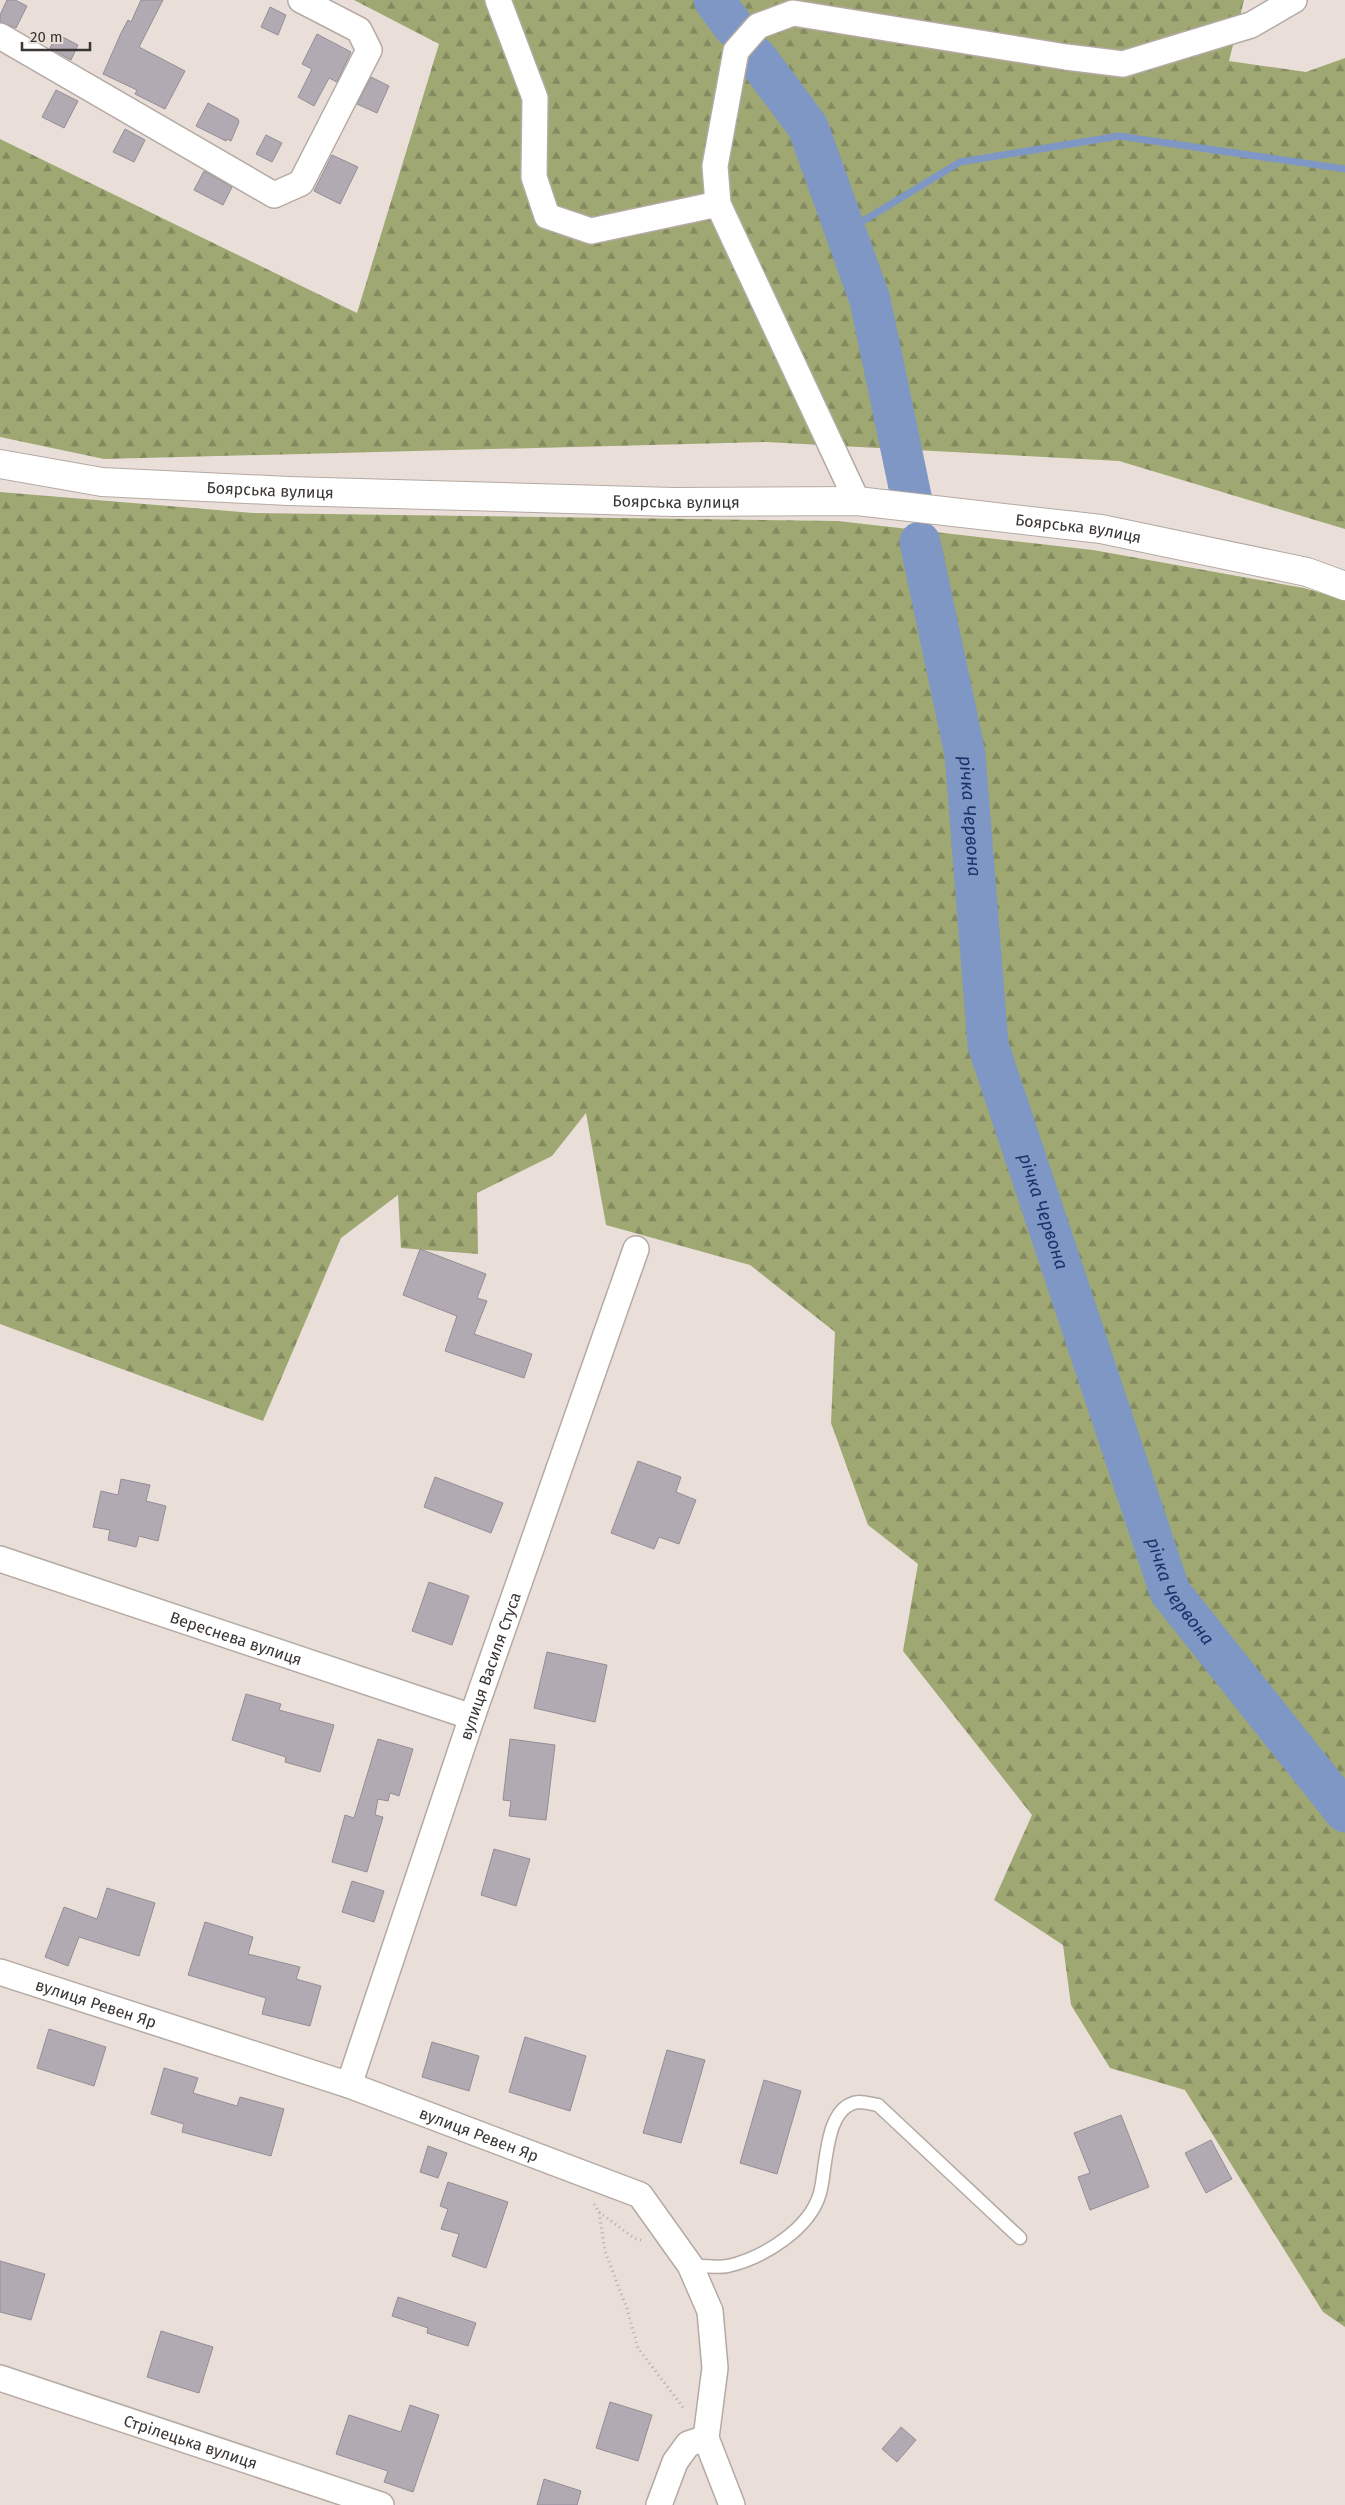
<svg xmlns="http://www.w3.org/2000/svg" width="1345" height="2505" font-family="'Fira Sans',sans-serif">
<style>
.forest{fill:url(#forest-firs)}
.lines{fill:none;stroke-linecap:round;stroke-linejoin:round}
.stream{stroke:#7f97c5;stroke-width:7}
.river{stroke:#7f97c5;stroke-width:41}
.building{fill:#b1aab3;stroke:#948d96}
.service-casing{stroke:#b4aaa3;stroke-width:15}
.minor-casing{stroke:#b4aaa3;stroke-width:28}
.tertiary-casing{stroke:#b4aaa3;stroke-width:30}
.path{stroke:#b2aaa4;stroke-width:3;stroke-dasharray:1 4;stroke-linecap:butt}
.service{stroke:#fff;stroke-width:12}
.minor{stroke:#fff;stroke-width:25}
.tertiary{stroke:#fff;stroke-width:28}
.labels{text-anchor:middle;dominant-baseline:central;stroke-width:4.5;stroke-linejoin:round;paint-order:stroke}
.street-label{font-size:16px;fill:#393532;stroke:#e9dfd8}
.water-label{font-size:18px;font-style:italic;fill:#18336b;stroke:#e9dfd8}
</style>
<defs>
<pattern id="forest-firs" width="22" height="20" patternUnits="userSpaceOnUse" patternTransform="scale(1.25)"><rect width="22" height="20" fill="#9fa873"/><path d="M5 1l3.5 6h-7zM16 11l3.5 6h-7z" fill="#838a5f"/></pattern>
</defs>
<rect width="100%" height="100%" fill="#e9dfd8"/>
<path class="forest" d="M354 0H1244L1229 61 1306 72 1345 58V529L1119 461 766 442 104 459 0 437V139L357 313 439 44Z
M0 492 253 513 838 521 1093 550 1304 588 1345 600V2327L1323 2312 1185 2090 1110 2068 1071 2005 1063 1945 994 1900 1032 1815 903 1651 918 1564 868 1525 831 1423 835 1332 750 1265 606 1225 586 1113 552 1156 477 1193 478 1254 401 1248 398 1195 341 1238 263 1421 0 1324Z"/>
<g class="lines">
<path class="stream" d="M845 232 960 162 1119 136 1345 169"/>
<g class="river">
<path d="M714 0 733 26"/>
<path d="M756 57 808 127 870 300 912 501"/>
<path id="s1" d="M920 542 965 754 988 1045 1170 1592 1345 1812"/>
</g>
</g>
<path class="building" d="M7 0H15L27 6 16 28 0 22V15Z
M141 0H163L139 47 185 71 165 109 135 94 137 90 103 74 121 33 128 20 131 22Z
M270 7 286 15 278 35 261 27Z
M57 34 78 45 71 60 50 48Z
M317 34 351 52 337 82 329 78 314 106 298 97 312 69 302 64Z
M371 77 389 86 377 113 357 104Z
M56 90 78 101 64 128 42 117Z
M208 103 238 119 239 122 231 141 227 139 226 141 196 126Z
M125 129 145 140 134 162 113 152Z
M266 135 282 143 272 162 256 154Z
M332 155 358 167 340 204 314 191Z
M204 171 232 187 223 205 194 190Z
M420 1249 486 1274 477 1298 487 1301 474 1334 532 1354 524 1378 445 1351 457 1316 403 1295Z
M638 1461 681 1477 676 1492 696 1500 679 1544 659 1537 654 1549 611 1533Z
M435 1477 503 1503 491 1533 424 1507Z
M121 1479 150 1485 146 1501 166 1506 158 1541 139 1536 136 1547 108 1540 110 1530 93 1527 101 1491 118 1495Z
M429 1582 469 1596 452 1645 412 1631Z
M547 1652 607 1665 595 1722 534 1708Z
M246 1694 281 1704 279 1710 334 1725 320 1772 285 1762 286 1757 232 1740Z
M378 1739 413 1749 399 1796 390 1793 388 1801 378 1799 375 1815 383 1817 367 1872 332 1862 345 1815 354 1818Z
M510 1739 555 1745 546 1820 509 1816 511 1801 503 1800Z
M494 1849 530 1859 516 1906 481 1895Z
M352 1881 384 1891 374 1922 342 1912Z
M107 1888 155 1903 139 1956 79 1937 68 1966 45 1957 64 1907 97 1919Z
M205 1922 253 1937 248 1954 300 1967 296 1979 321 1986 310 2026 262 2014 266 1998 188 1975Z
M49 2029 106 2047 94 2086 37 2068Z
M525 2037 586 2056 570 2111 509 2092Z
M432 2042 479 2056 469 2091 422 2077Z
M667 2050 705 2060 681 2143 643 2133Z
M164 2068 198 2078 193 2093 237 2106 240 2097 284 2109 271 2156 182 2132 184 2124 151 2114Z
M764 2080 801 2091 777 2174 740 2163Z
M1121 2115 1149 2187 1090 2210 1078 2177 1090 2173 1074 2133Z
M1211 2140 1232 2179 1206 2193 1185 2153Z
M428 2146 447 2153 438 2178 420 2172Z
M448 2182 508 2202 486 2268 452 2256 459 2234 441 2229 448 2209 440 2206Z
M0 2261 45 2274 31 2320 0 2312Z
M398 2297 476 2323 468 2346 427 2333 428 2328 392 2316Z
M161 2331 213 2347 199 2393 147 2377Z
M610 2402 652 2415 638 2461 596 2448Z
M410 2405 439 2415 413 2492 384 2482 388 2471 336 2454 349 2415 401 2432Z
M901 2427 916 2440 897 2462 882 2449Z
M544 2479 581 2491 577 2505H537Z"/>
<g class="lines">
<g class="service-casing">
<path id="service" d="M690 2265C702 2266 717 2268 728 2266 763 2258 810 2229 820 2193 827 2168 824 2105 859 2102 865 2102 872 2104 878 2105L1020 2238"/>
</g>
<g class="minor-casing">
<g id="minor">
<path d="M498 0 535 98 534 177 547 216 591 231 718 204"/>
<path d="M0 36 274 195 301 183 369 50 359 30 301 0"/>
<path d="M857 501 718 204 715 166 736 51 758 26 793 13 1066 57 1123 64 1251 25 1294 0"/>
<path id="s2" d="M0 1559 472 1717"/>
<path id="s3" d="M0 1972 349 2085 640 2195 690 2265 710 2311 715 2368 706 2438 732 2505"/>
<path id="s4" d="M349 2085 472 1717 636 1249"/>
<path id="s5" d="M0 2378 381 2505"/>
<path d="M659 2505 675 2462 688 2444 706 2438"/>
</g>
</g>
<g class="tertiary-casing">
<g id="tertiary">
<path id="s6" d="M0 464 102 482 288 491 673 502 857 501 1101 529 1307 572 1345 586"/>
</g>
</g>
<path class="path" d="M594 2204 599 2212 605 2251 627 2309 638 2348 685 2410
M599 2212 634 2238 644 2241"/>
<use href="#service" class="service"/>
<use href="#minor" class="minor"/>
<use href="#tertiary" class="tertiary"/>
</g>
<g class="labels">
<g class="street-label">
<text stroke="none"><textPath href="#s6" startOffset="272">Боярська вулиця</textPath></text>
<text stroke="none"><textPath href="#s6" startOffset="678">Боярська вулиця</textPath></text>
<text stroke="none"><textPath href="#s6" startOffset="1082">Боярська вулиця</textPath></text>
<text stroke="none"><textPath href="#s2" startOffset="249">Вереснева вулиця</textPath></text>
<text stroke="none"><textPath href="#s4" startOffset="442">вулиця Василя Стуса</textPath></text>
<text stroke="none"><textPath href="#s3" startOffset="101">вулиця Ревен Яр</textPath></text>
<text stroke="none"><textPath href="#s3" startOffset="506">вулиця Ревен Яр</textPath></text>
<text stroke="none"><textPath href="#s5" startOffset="201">Стрілецька вулиця</textPath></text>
</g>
<g class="water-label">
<text stroke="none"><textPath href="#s1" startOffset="279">річка Червона</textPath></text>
<text stroke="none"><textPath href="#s1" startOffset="684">річка Червона</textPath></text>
<text stroke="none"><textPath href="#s1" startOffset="1089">річка Червона</textPath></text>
</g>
</g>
<path d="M22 42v8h68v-8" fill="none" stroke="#393532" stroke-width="2.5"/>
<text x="30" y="42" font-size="15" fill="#393532" stroke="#e9dfd8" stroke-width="4" paint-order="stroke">20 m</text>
</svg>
